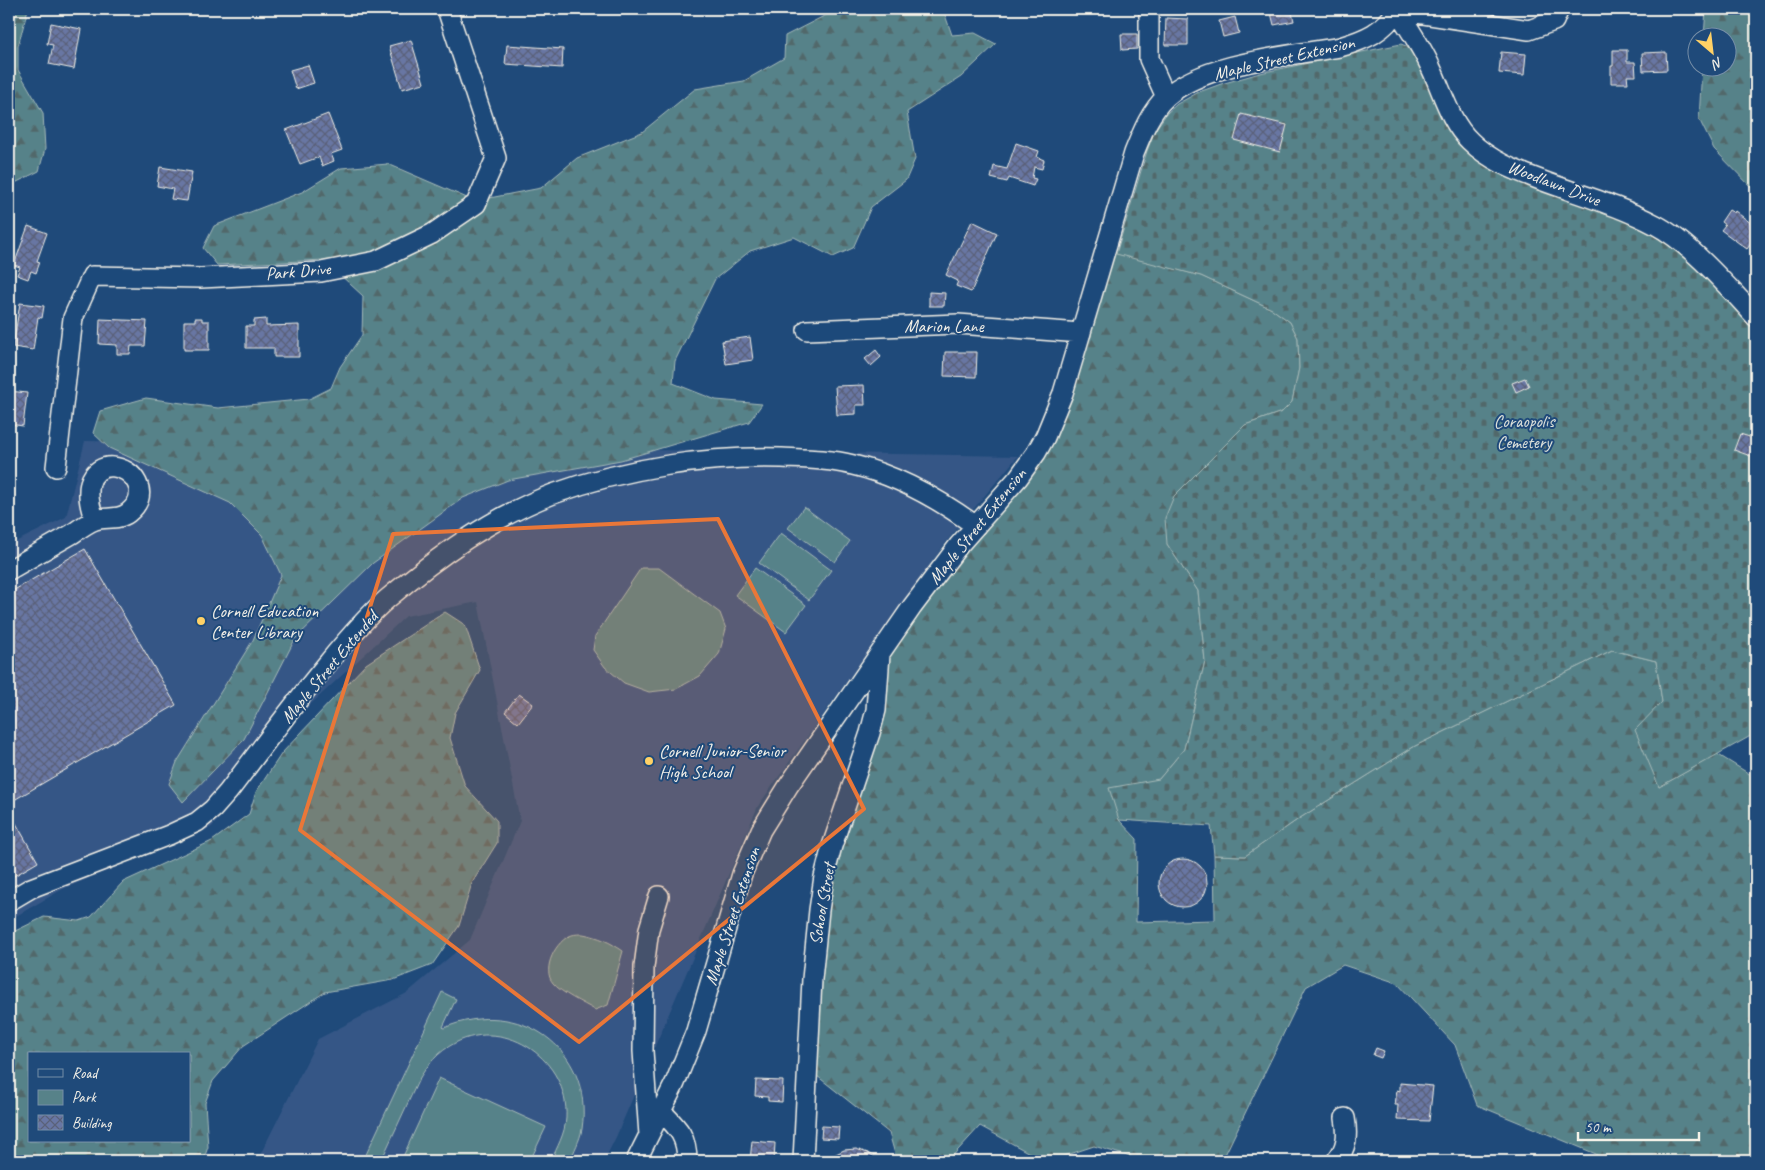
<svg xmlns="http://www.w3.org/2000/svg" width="1765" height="1170" font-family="Caveat,sans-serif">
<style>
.built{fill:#355786}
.forest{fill:url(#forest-firs);stroke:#a6bab8;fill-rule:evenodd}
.cemetery{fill:url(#cemetery-stones);stroke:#a6bab8}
.park{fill:#578289;stroke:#a6bab8}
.building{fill:url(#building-cross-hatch);stroke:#f4f1e8}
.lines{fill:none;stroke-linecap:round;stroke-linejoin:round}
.minor-casing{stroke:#f4f1e8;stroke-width:22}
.minor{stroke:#1f4a7a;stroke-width:19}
.marked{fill:#ea7738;fill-opacity:0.2;stroke:#ea7738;stroke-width:4;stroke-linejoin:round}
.poi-dot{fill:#ffd166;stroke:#1f4a7a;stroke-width:2}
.labels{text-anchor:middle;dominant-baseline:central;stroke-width:4;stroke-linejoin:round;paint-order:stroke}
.street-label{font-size:18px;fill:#f4f1e8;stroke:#1f4a7a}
.park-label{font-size:18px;fill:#dce0da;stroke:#1f4a7a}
.poi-label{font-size:18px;fill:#f4f1e8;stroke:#1f4a7a;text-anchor:start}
</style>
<defs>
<pattern id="forest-firs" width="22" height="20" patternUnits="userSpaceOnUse" patternTransform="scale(1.25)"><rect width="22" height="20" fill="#578289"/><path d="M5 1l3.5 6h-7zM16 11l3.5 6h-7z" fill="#51686b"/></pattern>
<pattern id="cemetery-stones" width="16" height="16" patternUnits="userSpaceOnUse" patternTransform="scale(1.25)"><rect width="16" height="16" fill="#578289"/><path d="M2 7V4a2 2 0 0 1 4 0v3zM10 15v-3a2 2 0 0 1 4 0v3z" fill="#51686b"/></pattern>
<pattern id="building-cross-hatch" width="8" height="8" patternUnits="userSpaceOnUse" patternTransform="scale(1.25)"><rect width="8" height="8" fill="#6876a3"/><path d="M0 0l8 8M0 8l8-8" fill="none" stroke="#5a6179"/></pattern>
</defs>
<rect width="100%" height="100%" fill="#1f4a7a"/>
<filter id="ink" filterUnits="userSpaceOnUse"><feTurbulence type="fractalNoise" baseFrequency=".02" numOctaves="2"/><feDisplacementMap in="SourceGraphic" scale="10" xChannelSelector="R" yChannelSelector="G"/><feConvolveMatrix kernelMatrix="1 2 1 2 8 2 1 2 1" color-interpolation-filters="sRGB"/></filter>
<g filter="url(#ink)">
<path class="built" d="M85 441 1018 456 946 542 758 806 616 1137 604 1161H257L318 1039 407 993 470 940 520 821 478 602 406 616 298 716 212 827 63 889 9 920V545L66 517Z"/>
<path class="forest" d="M9 9H28L18 46V70L43 113 45 149 39 171 9 186Z
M828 9H943L952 35 975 33 996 44 961 77 907 112 915 159 906 180 871 207 853 248 833 257 794 237 750 251 715 279 675 361 673 383 716 400 762 404 749 422 621 460 508 480 463 498 373 563 295 639 244 739 183 802 169 784 177 762 253 640 281 575 262 535 230 503 109 448 93 433 100 411 146 398 218 408 309 399 331 388 340 367 362 335 363 296 324 260 217 265 203 248 214 226 302 192 341 168 388 164 474 201 541 188 577 158 642 132 695 89 744 81 784 58 785 36 828 14Z
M1706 9H1756V192L1714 149 1699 119 1702 68H1728V38L1704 37Z
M1105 250 1201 276 1272 309 1290 322 1298 338 1299 368 1292 402 1282 412 1245 425 1167 544 1198 591 1205 661 1184 749 1159 779 1119 820 1137 839 1136 922 1215 920 1214 855 1245 856 1300 818 1415 746 1612 650 1656 661 1662 702 1659 787 1717 754 1756 778V1161H1600L1596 1154 1477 1105 1455 1045 1397 983 1343 965 1306 987 1222 1161H1144L1094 1146 1049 1161H1044L980 1126 948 1161H897L889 1133 807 1068 810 1028 843 812 880 654 1036 453Z
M445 612 465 625 480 670 455 713 450 738 465 786 497 821V843L472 883 459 926 432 965 393 980 325 992 243 1046 213 1081 205 1103 208 1147 203 1161H9V934L44 917 79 921 91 917 123 882 212 841 249 814 256 792 282 753 366 664ZM29 1054H189V1141H29Z"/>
<path class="cemetery" d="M1401 44 1406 46 1417 58 1449 130 1459 143 1473 157 1489 168 1507 177 1618 218 1651 234 1682 253 1701 271 1756 329V733L1659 787 1635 730 1662 702 1656 661 1612 650 1415 746 1300 818 1245 856 1214 855 1211 826 1119 820 1109 788 1159 779 1184 749 1205 661 1198 591 1167 544 1165 518 1174 496 1245 425 1282 412 1292 402 1299 368 1298 338 1290 322 1272 309 1201 276 1116 254 1147 151 1155 130 1167 113 1177 104 1199 92 1221 84 1260 73Z"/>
<path class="park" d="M804 507 850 541 835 562 788 528Z
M781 533 831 570 809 600 759 563Z
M641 568H659L720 613 726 629 719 654 700 676 676 689 649 692 624 683 605 667 593 650 595 636Z
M755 568 806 605 786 632 735 595Z
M583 934C599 937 610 942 623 951L608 1005 595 1010C583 1003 561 993 553 983 541 969 556 940 572 935 575 934 580 934 583 934Z
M442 992 456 999 443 1027 444 1028C518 996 594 1048 582 1129 580 1140 574 1151 570 1161H551C557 1147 565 1134 566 1118 569 1061 507 1016 455 1043 438 1052 427 1065 418 1081L381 1161H363Z
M439 1078 546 1127 530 1161H401Z"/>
<path class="building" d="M1270 9H1291L1294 21 1274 25Z
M1235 17 1239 33 1223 37 1219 21Z
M1166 18 1188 19V45H1165Z
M51 23 81 29 74 69 49 64 53 45 47 44Z
M1121 34H1137V49L1122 50Z
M411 40 424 83 402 89 389 46Z
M507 45 563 49 562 68 505 64Z
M1613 50H1627V62H1635L1636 76H1627L1628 83H1611V66H1613Z
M1501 52 1526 54 1524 75 1499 73Z
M1666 52 1667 70 1643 71 1642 53Z
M308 65 314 83 296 89 290 70Z
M328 114 342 150 331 154 334 161 322 166 319 157 300 164 286 130Z
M1241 114 1287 125 1280 152 1234 140Z
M1016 143 1039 151 1037 157 1044 160 1042 169 1034 167 1032 178 1036 179 1033 186 1009 178 1007 182 991 178 994 166 1007 169Z
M160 167 192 172 187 201 171 199 173 189 157 186Z
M1729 210 1734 213 1735 211 1756 227V237L1747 249 1721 230 1725 225 1721 222Z
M972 221 997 233 971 292 956 286 958 281 946 275Z
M28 226 47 233 37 261 40 262 36 273 31 271 28 279 17 275 20 267 14 265Z
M929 292 945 293 944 306H929Z
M20 303 44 306 42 318 38 317 33 350 13 347Z
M195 318H202V321H209V350H184V321H195Z
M100 319 147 321 145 346H131L130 354H117V345L99 344Z
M266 319V326L299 325V357H274V348H246V326H254V320Z
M750 337 753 360 726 364 722 341Z
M876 350 881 357 871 366 865 359Z
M945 352H977L976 377 944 376Z
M1525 378 1529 386 1516 392 1512 383Z
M864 385 865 405H856V414L837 415 835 386Z
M9 391 27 393 23 426 9 424Z
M1740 434 1756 439V458L1734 450Z
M85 549 176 705 9 803V593Z
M519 694 533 704 518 723 505 712Z
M9 811 38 862 9 879Z
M1159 883a24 24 0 1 1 48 0a24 24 0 1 1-48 0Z
M1376 1048 1384 1051 1381 1058 1373 1055Z
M756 1080 783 1081 782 1102 768 1101V1097L755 1096Z
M1400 1083 1433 1086 1429 1121 1397 1120 1398 1105H1395L1397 1090 1400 1091Z
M822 1126 839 1127 838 1139 821 1138Z
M752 1141 775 1143 774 1161H750Z
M856 1149 868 1153 878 1161H828L832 1156 844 1150Z"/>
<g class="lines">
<g class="minor-casing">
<path id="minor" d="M1149 9V59L1166 97
M1397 10C1409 29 1422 47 1431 68 1443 93 1450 122 1470 141 1490 161 1517 171 1543 181 1581 195 1620 206 1656 225 1689 242 1730 289 1756 317
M1397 10 1529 30 1554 21 1559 9
M807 330 958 324 1081 333
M56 467 73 318 92 276 201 278 321 272 376 261 432 234 476 204 496 158 447 9
M9 570C30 558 51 546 72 534 79 529 87 523 95 520 106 517 119 520 128 513 138 505 143 495 137 483 128 464 97 459 90 483 87 496 90 508 95 520
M9 901 31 888 169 835 197 822 213 809 228 792C261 749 292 706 327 664 345 642 365 618 387 599 437 557 492 517 553 494 625 468 705 456 782 458 806 459 829 459 853 465 896 475 940 500 976 526
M661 1111C678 1128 687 1136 687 1161
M649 1135 643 1051 644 967 649 929 659 896
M636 1161 675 1083 696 1031 742 874 761 830 789 785 912 607 959 545 1018 478 1036 453 1045 437 1063 393 1134 153C1142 133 1150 112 1166 97 1205 62 1290 56 1340 47 1364 40 1385 32 1397 9
M803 1161 812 979 819 910 824 877 832 846 870 733 876 710 880 654
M1336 1161C1347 1148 1348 1135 1345 1118"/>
</g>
<use href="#minor" class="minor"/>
</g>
</g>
<path class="marked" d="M718 519 864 809 579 1042 300 830 393 534Z"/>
<g class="poi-dot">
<circle cx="201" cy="621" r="5"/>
<circle cx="649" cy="761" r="5"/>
</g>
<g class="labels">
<g class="street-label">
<text transform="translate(1284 58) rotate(-13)">Maple Street Extension</text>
<text transform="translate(1554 183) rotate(21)">Woodlawn Drive</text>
<text transform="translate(298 271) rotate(-5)">Park Drive</text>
<text x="944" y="326">Marion Lane</text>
<text transform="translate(977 526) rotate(-51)">Maple Street Extension</text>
<text transform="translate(329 667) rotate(-50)">Maple Street Extended</text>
<text transform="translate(822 904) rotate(-80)">School Street</text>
<text transform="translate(732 916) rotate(-72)">Maple Street Extension</text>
</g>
<g class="park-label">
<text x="1524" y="421">Coraopolis<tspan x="1524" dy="21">Cemetery</tspan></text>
</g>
<g class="poi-label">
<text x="211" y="611">Cornell Education<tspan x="211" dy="21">Center Library</tspan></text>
<text x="659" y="751">Cornell Junior-Senior<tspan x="659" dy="21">High School</tspan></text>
</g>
</g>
<rect width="1765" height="1170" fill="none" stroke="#1f4a7a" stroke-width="30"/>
<rect x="15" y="15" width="1735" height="1140" fill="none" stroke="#f4f1e8" stroke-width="2" filter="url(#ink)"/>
<rect x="28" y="1052" width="162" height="90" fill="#1f4a7a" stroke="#748da6"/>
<rect x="38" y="1069" width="25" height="8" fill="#1f4a7a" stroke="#748da6"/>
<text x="72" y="1078" font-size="15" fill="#f4f1e8">Road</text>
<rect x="38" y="1090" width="25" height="15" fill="#578289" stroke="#748da6"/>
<text x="72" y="1102" font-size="15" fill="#f4f1e8">Park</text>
<rect x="38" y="1115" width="25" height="15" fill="url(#building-cross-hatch)" stroke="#748da6"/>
<text x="72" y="1128" font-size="15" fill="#f4f1e8">Building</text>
<g transform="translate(1712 52) rotate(152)"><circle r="24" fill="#1f4a7a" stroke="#748da6"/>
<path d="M0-4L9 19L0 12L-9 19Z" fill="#ffd166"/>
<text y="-8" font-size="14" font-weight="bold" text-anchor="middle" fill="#f4f1e8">N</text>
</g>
<path d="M1578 1132v8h121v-8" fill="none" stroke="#f4f1e8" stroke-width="2.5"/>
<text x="1585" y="1132" font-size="15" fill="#f4f1e8" stroke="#1f4a7a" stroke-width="4" paint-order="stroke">50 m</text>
</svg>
